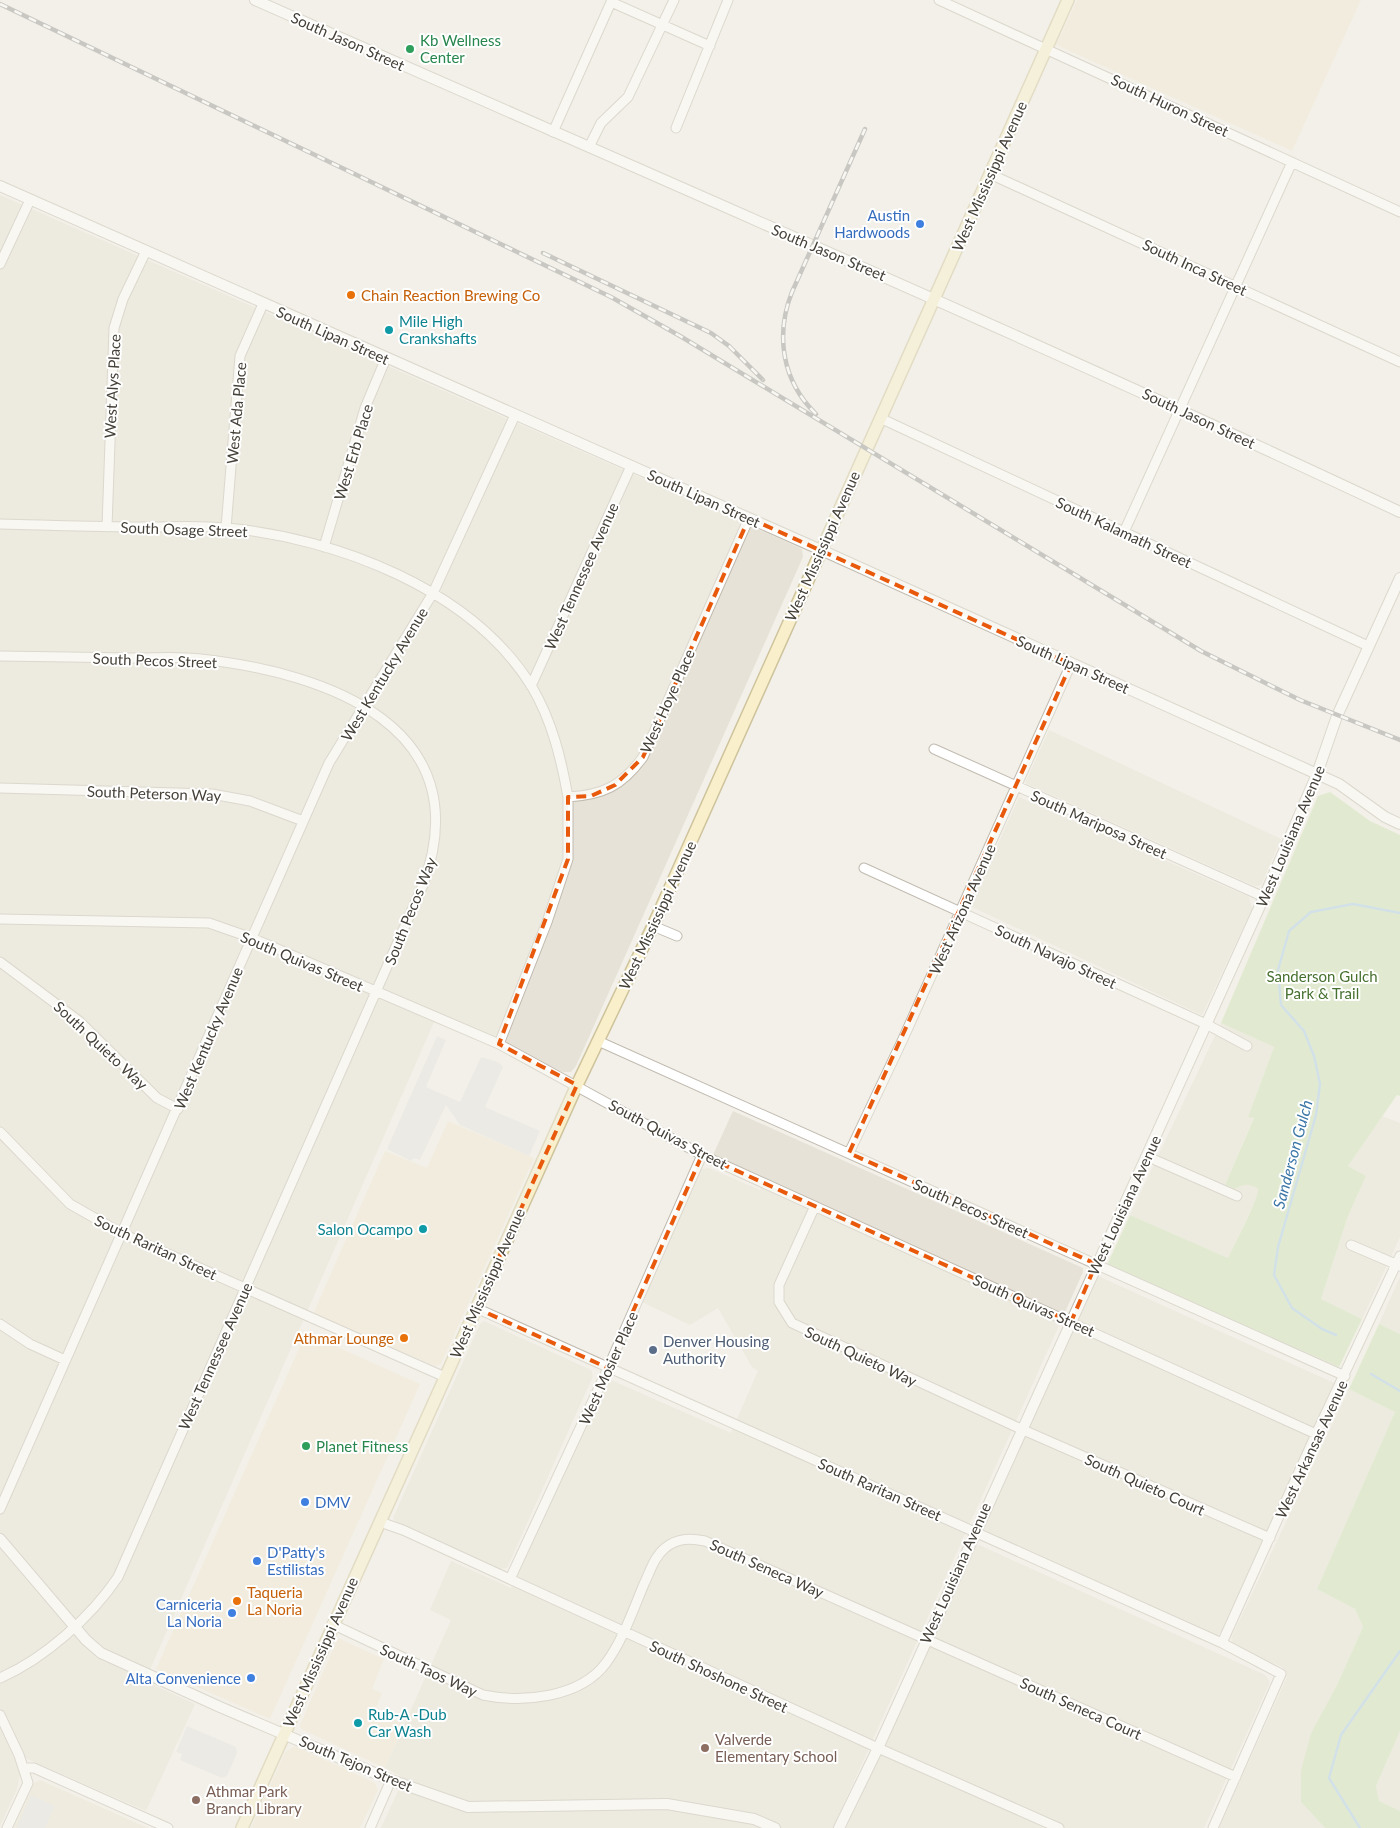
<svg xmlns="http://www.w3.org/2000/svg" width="1400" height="1828" font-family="Lato,sans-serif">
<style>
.residential{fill:#e6e2d7}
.commercial{fill:#f2e7d6}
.education{fill:#eae5d4}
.green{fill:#cde3b5}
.parking{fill:#e4e2e0}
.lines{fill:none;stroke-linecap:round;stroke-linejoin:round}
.stream{stroke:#abcde9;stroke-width:2.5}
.minor-casing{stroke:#c0baaf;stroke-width:11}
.tertiary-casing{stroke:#c0baaf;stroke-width:12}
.secondary-casing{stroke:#cec39c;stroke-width:14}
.minor{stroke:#fff;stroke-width:9}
.tertiary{stroke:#fff;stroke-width:10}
.secondary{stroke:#f9f0cb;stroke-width:11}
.rail-casing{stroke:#969696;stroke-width:4.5}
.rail{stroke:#fff;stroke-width:2.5;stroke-dasharray:8;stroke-linecap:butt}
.marked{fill:none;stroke:#e8590c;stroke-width:4;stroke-dasharray:10 6;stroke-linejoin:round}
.leisure-dot{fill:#2e9e5b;stroke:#fff;stroke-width:2}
.shop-dot{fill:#3f7fe0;stroke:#fff;stroke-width:2}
.food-dot{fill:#e8710a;stroke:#fff;stroke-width:2}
.culture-dot{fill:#0f9aa8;stroke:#fff;stroke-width:2}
.service-dot{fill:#5c6f8a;stroke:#fff;stroke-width:2}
.education-dot{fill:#8d6e63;stroke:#fff;stroke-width:2}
.labels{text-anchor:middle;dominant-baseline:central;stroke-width:4;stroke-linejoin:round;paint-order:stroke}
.leisure-label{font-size:15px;fill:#27864d;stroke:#fff;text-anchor:start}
.street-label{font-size:15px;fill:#454038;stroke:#fff}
.shop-label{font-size:15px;fill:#366cbe;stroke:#fff;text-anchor:end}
.food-label{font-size:15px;fill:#c56008;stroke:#fff;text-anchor:start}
.culture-label{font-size:15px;fill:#0d838f;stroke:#fff;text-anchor:start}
.park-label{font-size:15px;fill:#477130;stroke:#fff}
.service-label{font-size:15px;fill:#4e5e75;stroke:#fff;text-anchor:start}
.education-label{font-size:15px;fill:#785e54;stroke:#fff;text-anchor:start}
.water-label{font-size:16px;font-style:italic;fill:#3b76a7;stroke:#fff}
</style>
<rect width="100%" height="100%" fill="#f2f0e8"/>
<path class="residential" d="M0 195 798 547 802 549 803 557 576 1066 571 1072H563L437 1015 145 1681 195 1704 146 1811 23 1757 17 1789 0 1826Z
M1049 730 1281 839 1261 885 1255 886 1025 783Z
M1019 797 1249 897 1252 909 1202 1015 970 906Z
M1221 1023 1274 1047 1248 1117H1254L1225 1185 1235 1189 1243 1184H1250L1258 1189 1259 1193 1228 1258 1130 1215Z
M733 1111 1083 1268V1272L833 1828H381L404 1778 385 1768 451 1620 430 1610 451 1561 511 1588 606 1381 611 1380 731 1433 758 1371 752 1367 718 1308 690 1325 642 1302 702 1169 709 1168 760 1190 765 1178 713 1155Z
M1382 1116 1400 1123V1237L1362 1319 1321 1299 1348 1216 1366 1176 1348 1166Z
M1098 1276 1334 1383 1223 1629 1216 1637 983 1531V1526Z
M1400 1277V1334L1379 1324Z
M484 1321 591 1370 593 1376 507 1568 498 1569 395 1521 393 1518 480 1324Z
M1349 1389 1395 1412 1317 1589 1355 1609 1363 1627 1337 1685 1311 1733 1301 1802 1325 1828H1219L1287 1677 1282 1667 1231 1644 1232 1636Z
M979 1545 1265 1675 1270 1682 1204 1828H846L972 1548Z
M1400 1731V1811L1379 1801 1376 1786Z"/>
<path class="commercial" d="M1077 0H1361L1292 151 1056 45Z
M448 1121 534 1158 441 1364 435 1366 313 1314 385 1151 427 1168Z
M306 1333 420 1384 270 1719 156 1669Z
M338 1638 384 1659 372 1689 382 1693 375 1711 404 1724 385 1768 301 1729 300 1725Z
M295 1746 375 1783 378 1790 360 1828H251L285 1752Z"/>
<path class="education" d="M40 1780 148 1828H14L34 1783Z"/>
<path class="green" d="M1330 792 1370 821 1400 835V1096L1397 1095 1348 1166 1366 1176 1348 1216 1321 1299 1362 1319 1339 1367 1107 1265 1130 1215 1228 1258C1233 1247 1260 1196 1258 1189 1248 1183 1244 1184 1235 1189L1225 1185 1254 1118 1248 1117 1274 1047 1221 1023 1318 796Z
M1379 1324 1400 1334V1731L1376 1786 1379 1801 1400 1811V1828H1325L1301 1802V1771L1311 1733 1337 1685 1363 1627 1355 1609 1317 1589 1395 1412 1349 1389Z"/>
<path class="parking" d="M437 1036 446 1040 426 1087 460 1102 481 1057 498 1062 503 1067 485 1107 540 1131 529 1156 460 1125 446 1105 420 1160 414 1158 411 1161 387 1149Z
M187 1726 236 1747 237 1753 227 1776 222 1778 180 1760 182 1754 176 1752Z
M31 1795 55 1806 45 1828H16Z"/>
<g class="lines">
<path class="stream" d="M1336 1335 1322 1329 1292 1308 1274 1275 1278 1247 1316 1115 1320 1084 1314 1056 1304 1031 1281 1005 1278 970 1289 931 1311 912 1353 904 1400 913
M1371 1374 1400 1391
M1360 1828 1329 1778 1341 1735 1400 1651"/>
<g class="minor-casing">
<path id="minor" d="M939 0 1400 212
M611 2 710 46
M676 128 728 0
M553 132 612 0
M589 147 601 123 628 97 674 0
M990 174 1400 362
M0 264 30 200
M880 418 1368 646
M0 524C48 525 96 527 143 527 171 527 199 525 227 528 336 538 472 589 532 687 552 721 561 758 568 797
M107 527 114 328 123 299 146 251
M226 528 240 356 263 304
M1124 532 1292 162
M324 547 365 408 386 358
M0 656C44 657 89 657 133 658 155 658 179 656 201 659 327 673 481 727 423 885L118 1577C91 1617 44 1659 0 1678
M531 686 631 466
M934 749 1264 897
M0 788 212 794 250 801 303 821
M864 868 1206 1024 1247 1046
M0 919 209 923 252 938 499 1044 702 1155 1316 1434
M653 926 677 936
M0 962 79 1021 157 1098 178 1109
M598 1041 1345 1376
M499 1044 547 922 568 859V797C603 795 622 786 643 757L749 518
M0 1132 70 1204 121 1233 445 1377
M849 1153 903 1039 1071 664
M1146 1156 1237 1196
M815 1206 779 1285V1302L792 1323 1021 1429 1270 1538
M1351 1245 1400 1266
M476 1308 1222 1643 1281 1674 1213 1828
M0 1324 30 1344 65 1360
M0 1509 329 763 433 593 515 415
M380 1522 403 1530 878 1748 1059 1828
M510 1579 608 1368 702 1155
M332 1624 483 1695C523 1703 580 1698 606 1663 623 1640 633 1610 644 1584 650 1572 654 1557 665 1548 677 1538 690 1538 705 1541L1236 1777
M1222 1643 1316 1434 1400 1256
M0 1715 19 1755 28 1783 7 1828
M23 1768H34L168 1828
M370 1828 391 1780"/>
</g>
<g class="tertiary-casing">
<path id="tertiary" d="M255 0C637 169 1022 334 1400 512
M0 186 830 554 1306 769 1339 784 1385 817 1400 824
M0 1539 86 1640 101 1653 220 1707 391 1780 468 1807 667 1804 754 1819 775 1828
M839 1828 878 1748 1264 897 1317 774 1337 716 1400 578"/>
</g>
<g class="secondary-casing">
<path id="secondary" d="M242 1828 577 1085 653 926 1068 0"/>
</g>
<use href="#minor" class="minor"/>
<use href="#tertiary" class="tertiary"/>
<use href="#secondary" class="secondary"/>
<g class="rail-casing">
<path id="rail" d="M0 4 611 297 680 336 1201 651 1300 700 1400 740
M543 253 711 333 729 346 763 380
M816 414C782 381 775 335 792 292L865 129"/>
</g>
<use href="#rail" class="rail"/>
</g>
<path d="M0 0H1400V1828H0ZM749 518 1071 664 849 1153 1096 1264 1071 1322 702 1155 608 1368 476 1308 577 1085 499 1044 568 859V797L591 796 615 785 643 757Z" fill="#f2f0e8" fill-opacity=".55" fill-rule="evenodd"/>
<path class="marked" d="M749 518 1071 664 849 1153 1096 1264 1071 1322 702 1155 608 1368 476 1308 577 1085 499 1044 568 859V797L591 796 615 785 643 757Z"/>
<g class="leisure-dot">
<circle cx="410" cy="49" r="5"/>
<circle cx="306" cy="1446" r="5"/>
</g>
<g class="shop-dot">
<circle cx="920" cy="224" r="5"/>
<circle cx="305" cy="1502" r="5"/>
<circle cx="257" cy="1561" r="5"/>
<circle cx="232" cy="1613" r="5"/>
<circle cx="251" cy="1678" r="5"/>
</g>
<g class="food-dot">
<circle cx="351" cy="295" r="5"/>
<circle cx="404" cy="1338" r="5"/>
<circle cx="237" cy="1601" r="5"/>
</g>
<g class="culture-dot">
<circle cx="389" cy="330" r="5"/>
<circle cx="423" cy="1229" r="5"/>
<circle cx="358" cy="1723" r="5"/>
</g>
<circle class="service-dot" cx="653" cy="1350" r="5"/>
<g class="education-dot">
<circle cx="705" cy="1748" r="5"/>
<circle cx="196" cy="1800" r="5"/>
</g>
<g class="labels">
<g class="leisure-label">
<text x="420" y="40">Kb Wellness<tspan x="420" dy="17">Center</tspan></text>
<text x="316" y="1446">Planet Fitness</text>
</g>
<g class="street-label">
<text transform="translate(348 41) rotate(24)">South Jason Street</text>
<text transform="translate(1170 105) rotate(25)">South Huron Street</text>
<text transform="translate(989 176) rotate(-66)">West Mississippi Avenue</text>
<text transform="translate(829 252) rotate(23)">South Jason Street</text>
<text transform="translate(1195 267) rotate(25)">South Inca Street</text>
<text transform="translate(333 335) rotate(24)">South Lipan Street</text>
<text transform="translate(112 386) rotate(-87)">West Alys Place</text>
<text transform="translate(236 413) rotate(-85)">West Ada Place</text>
<text transform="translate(1199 418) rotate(25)">South Jason Street</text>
<text transform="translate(353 452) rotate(-73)">West Erb Place</text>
<text transform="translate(704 498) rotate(24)">South Lipan Street</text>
<text transform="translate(184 529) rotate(2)">South Osage Street</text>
<text transform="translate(1124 532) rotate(25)">South Kalamath Street</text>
<text transform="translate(822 546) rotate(-66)">West Mississippi Avenue</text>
<text transform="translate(581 576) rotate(-66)">West Tennessee Avenue</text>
<text transform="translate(155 660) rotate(2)">South Pecos Street</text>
<text transform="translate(1073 664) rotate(24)">South Lipan Street</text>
<text transform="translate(384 674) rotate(-59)">West Kentucky Avenue</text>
<text transform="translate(667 701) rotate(-66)">West Hoye Place</text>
<text transform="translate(154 793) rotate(2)">South Peterson Way</text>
<text transform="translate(1099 824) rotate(24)">South Mariposa Street</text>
<text transform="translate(1290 836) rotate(-67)">West Louisiana Avenue</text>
<text transform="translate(962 909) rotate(-66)">West Arizona Avenue</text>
<text transform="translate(410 911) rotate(-68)">South Pecos Way</text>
<text transform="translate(657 915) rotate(-65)">West Mississippi Avenue</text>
<text transform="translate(1056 956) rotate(25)">South Navajo Street</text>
<text transform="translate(302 961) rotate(23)">South Quivas Street</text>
<text transform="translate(208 1038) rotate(-67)">West Kentucky Avenue</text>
<text transform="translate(101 1045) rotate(43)">South Quieto Way</text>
<text transform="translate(668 1134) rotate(28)">South Quivas Street</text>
<text transform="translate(1124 1205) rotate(-65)">West Louisiana Avenue</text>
<text transform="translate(971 1208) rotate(24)">South Pecos Street</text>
<text transform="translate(156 1247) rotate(25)">South Raritan Street</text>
<text transform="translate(487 1283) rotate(-66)">West Mississippi Avenue</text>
<text transform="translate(1034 1305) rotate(24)">South Quivas Street</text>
<text transform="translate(215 1356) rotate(-66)">West Tennessee Avenue</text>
<text transform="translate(861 1356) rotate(25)">South Quieto Way</text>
<text transform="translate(608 1368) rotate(-66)">West Mosier Place</text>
<text transform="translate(1311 1449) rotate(-65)">West Arkansas Avenue</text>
<text transform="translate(1145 1484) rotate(24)">South Quieto Court</text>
<text transform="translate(880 1489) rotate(24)">South Raritan Street</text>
<text transform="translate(767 1568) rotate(24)">South Seneca Way</text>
<text transform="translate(955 1573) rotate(-66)">West Louisiana Avenue</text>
<text transform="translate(320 1652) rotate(-66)">West Mississippi Avenue</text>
<text transform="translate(429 1670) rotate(25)">South Taos Way</text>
<text transform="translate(719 1676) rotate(25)">South Shoshone Street</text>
<text transform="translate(1081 1708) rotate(24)">South Seneca Court</text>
<text transform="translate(356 1763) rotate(23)">South Tejon Street</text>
</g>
<g class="shop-label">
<text x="910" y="215">Austin<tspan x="910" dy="17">Hardwoods</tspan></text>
<text x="315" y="1502" text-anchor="start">DMV</text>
<text x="267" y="1552" text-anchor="start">D'Patty's<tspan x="267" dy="17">Estilistas</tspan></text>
<text x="222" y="1604">Carniceria<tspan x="222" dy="17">La Noria</tspan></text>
<text x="241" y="1678">Alta Convenience</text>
</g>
<g class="food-label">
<text x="361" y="295">Chain Reaction Brewing Co</text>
<text x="394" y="1338" text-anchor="end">Athmar Lounge</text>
<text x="247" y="1592">Taqueria<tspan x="247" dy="17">La Noria</tspan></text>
</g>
<g class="culture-label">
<text x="399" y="321">Mile High<tspan x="399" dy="17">Crankshafts</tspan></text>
<text x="413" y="1229" text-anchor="end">Salon Ocampo</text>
<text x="368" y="1714">Rub-A -Dub<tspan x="368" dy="17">Car Wash</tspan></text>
</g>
<g class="park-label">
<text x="1322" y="976">Sanderson Gulch<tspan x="1322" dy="17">Park &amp; Trail</tspan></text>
</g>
<g class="service-label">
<text x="663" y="1341">Denver Housing<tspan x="663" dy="17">Authority</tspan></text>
</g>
<g class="education-label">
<text x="715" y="1739">Valverde<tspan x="715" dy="17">Elementary School</tspan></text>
<text x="206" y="1791">Athmar Park<tspan x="206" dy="17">Branch Library</tspan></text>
</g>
<g class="water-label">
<text transform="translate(1292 1154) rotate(-75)">Sanderson Gulch</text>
</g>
</g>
</svg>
